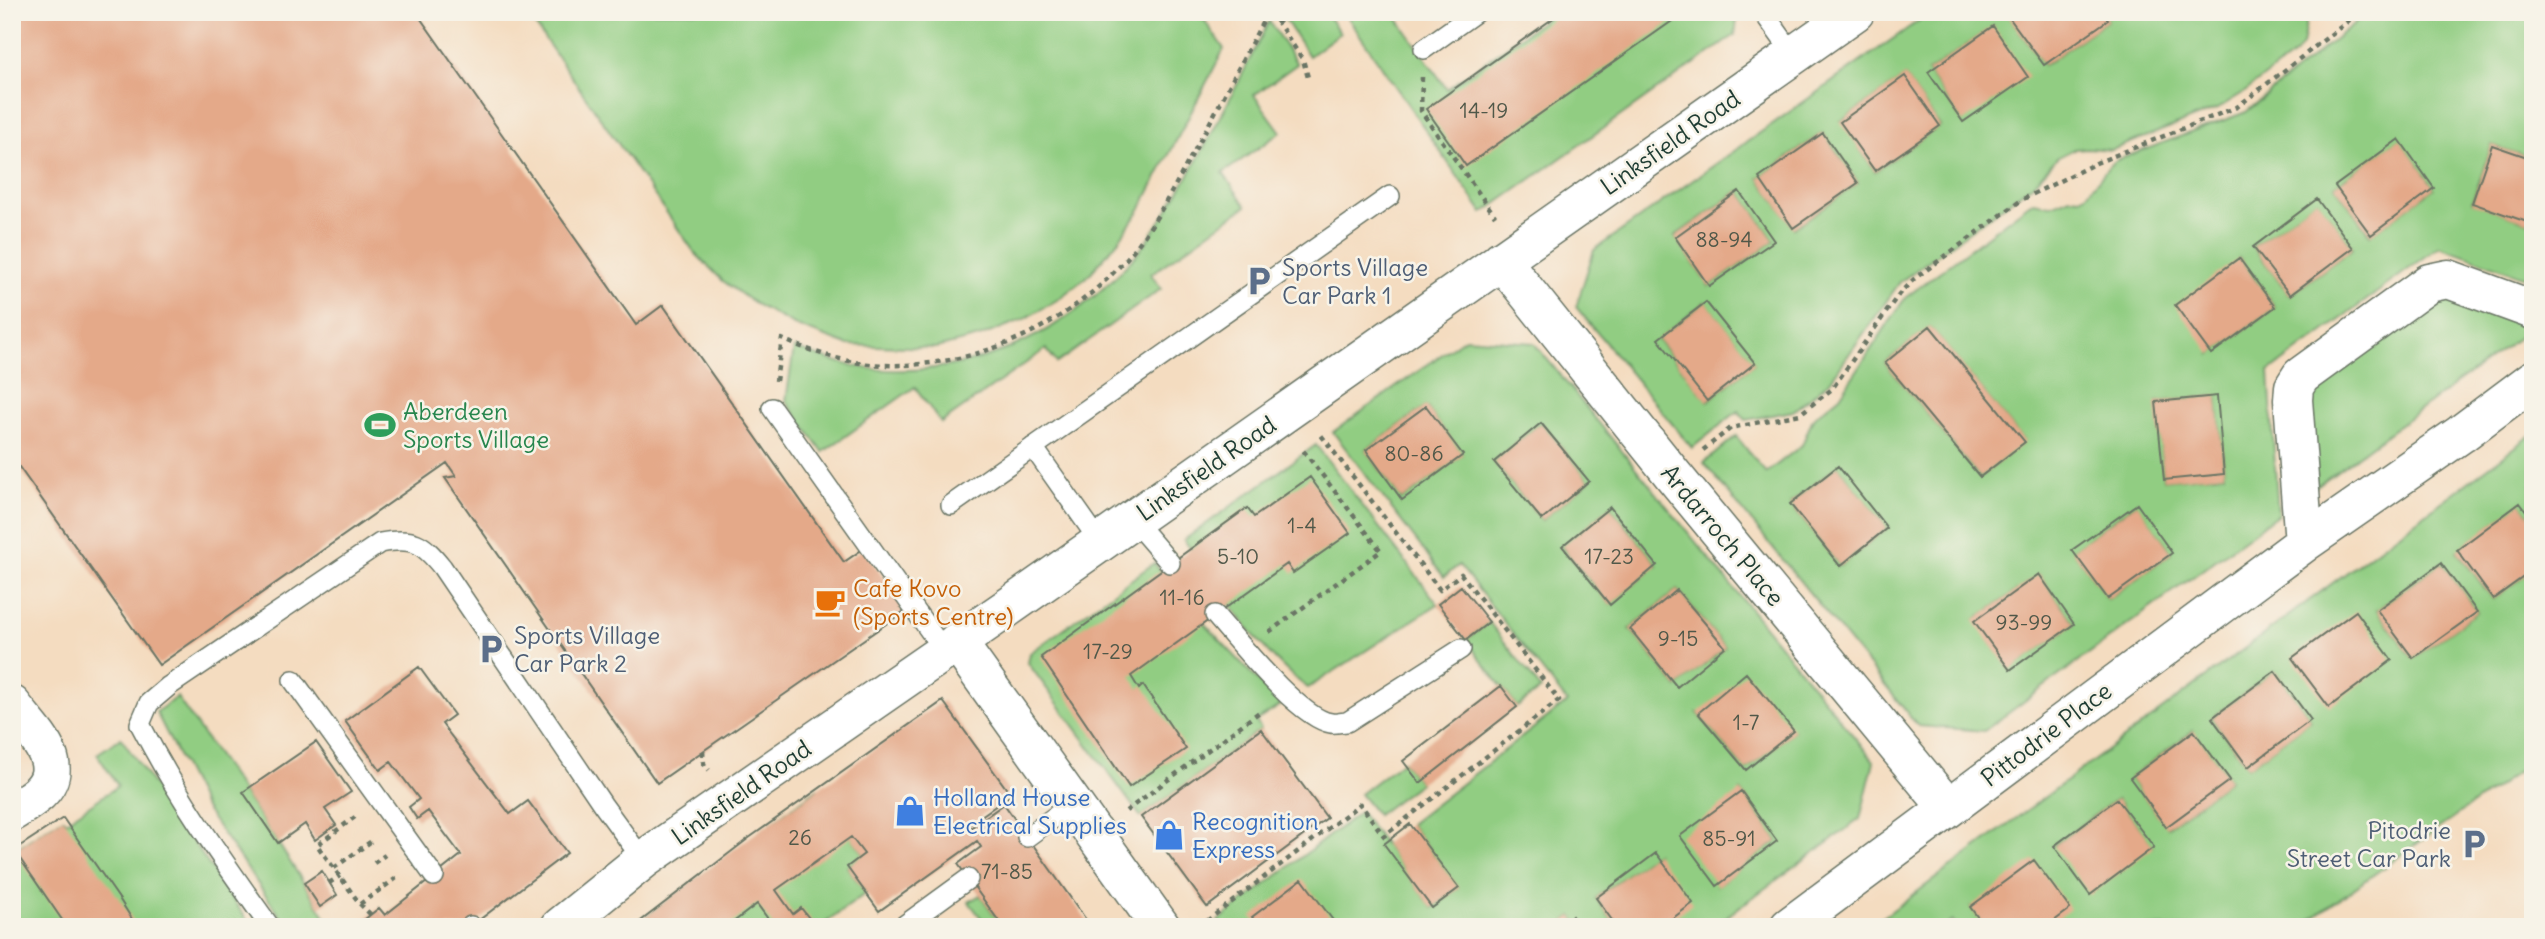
<svg xmlns="http://www.w3.org/2000/svg" width="2545" height="939" font-family="Delius,sans-serif">
<style>
.green{fill:#91cd82;stroke:#58855b;stroke-width:2;fill-rule:evenodd}
.building{fill:#e4a989}
.lines{fill:none;stroke-linecap:round;stroke-linejoin:round}
.lane-casing{stroke:#6a7565;stroke-width:22}
.street-casing{stroke:#6a7565;stroke-width:41}
.path{stroke:#6a7565;stroke-width:4.5;stroke-dasharray:5 5;stroke-linecap:butt}
.lane{stroke:#fff;stroke-width:19}
.street{stroke:#fff;stroke-width:38}
.labels{text-anchor:middle;dominant-baseline:central;stroke-width:5;stroke-linejoin:round;paint-order:stroke}
.number-label{font-size:21px;fill:#505849}
.street-label{font-size:24px;fill:#1f3d34;stroke:#f7f3e8}
.service-label{font-size:24px;fill:#4e5e75;stroke:#f7f3e8;text-anchor:start}
.leisure-label{font-size:24px;fill:#27864d;stroke:#f7f3e8;text-anchor:start}
.food-label{font-size:24px;fill:#c56008;stroke:#f7f3e8;text-anchor:start}
.shop-label{font-size:24px;fill:#366cbe;stroke:#f7f3e8;text-anchor:start}
</style>
<rect width="100%" height="100%" fill="#f7f3e8"/>
<filter id="ink" filterUnits="userSpaceOnUse"><feTurbulence type="fractalNoise" baseFrequency=".0143" numOctaves="2"/><feDisplacementMap in="SourceGraphic" scale="14" xChannelSelector="R" yChannelSelector="G"/><feConvolveMatrix kernelMatrix="1 2 1 2 8 2 1 2 1" color-interpolation-filters="sRGB"/></filter>
<filter id="wash" filterUnits="userSpaceOnUse"><feTurbulence type="fractalNoise" baseFrequency=".00686" numOctaves="4" result="noise"/><feDisplacementMap in="SourceGraphic" scale="28" xChannelSelector="R" yChannelSelector="G"/><feGaussianBlur stdDeviation="1.57" result="paint"/><feColorMatrix in="noise" values="0 0 0 0 0 0 0 0 0 0 0 0 0 0 0 0 0 1.4 0 .05"/><feComposite in="paint" operator="in"/></filter>
<g filter="url(#wash)">
<rect width="100%" height="100%" fill="#f4dcc0"/>
<path class="green" d="M526 12H1199L1224 49 1141 208 1119 240 1088 276 1057 300 1024 319 979 337 936 348 847 345 794 325 755 304 723 281 695 253Z
M1280 12H1325L1340 33 1309 56Z
M1344 12H1393L1447 89 1555 12H1738L1735 35 1483 213Z
M1931 12H2013L2009 16 2044 65 2108 20 2103 12H2308L2302 45 2296 53 2246 91 2217 109 2112 150 2087 148 2074 149 2058 157 2033 184 1900 282 1830 381 1793 411 1746 420 1738 411 1692 448 1576 307 1594 250ZM1993 27 1963 121 1928 72ZM1905 77 1940 126 1875 171 1841 121ZM1823 133 1858 183 1794 228 1759 178ZM1739 191 1774 241 1709 286 1675 236ZM1705 302 1754 363 1708 401 1658 340Z
M2368 12H2533V159L2492 145 2472 202 2533 224V280L2440 246 2269 372 2278 514 1984 731 1918 726 1704 463 1736 436 1766 473 1802 445 1813 418 1840 396 1905 298 2029 204 2033 202 2051 205 2070 197 2080 198 2086 195 2110 165 2117 160 2246 112ZM2399 140 2434 188 2370 235 2335 186ZM2317 200 2353 248 2290 295 2253 247ZM2239 258 2275 307 2211 354ZM1930 327 2024 441 1980 477 1885 363ZM2217 396 2224 474 2164 480 2157 402ZM1838 466 1887 528 1840 566 1790 504ZM2136 504 2172 553 2108 599 2073 550ZM2039 575 2074 624 2010 669 1975 620Z
M1269 21 1297 64 1254 95 1281 132 1223 173 1246 206 1151 274 1161 289 1057 363 1046 349 941 423 915 387 823 452 786 401 794 348C824 358 854 369 887 370 984 374 1071 329 1134 257 1152 237 1165 213 1179 191 1212 136 1240 79 1269 21Z
M2446 290 2533 327 2315 487 2308 390Z
M1465 338 1534 343 1874 761 1860 819 1712 927H1661L1656 853 1596 898 1617 927H1580L1572 916 1558 927H1222L1218 921 1360 812 1433 908 1458 888 1410 824 1567 702 1459 565 1444 577 1333 432ZM1426 406 1462 455 1402 500 1366 450ZM1541 423 1589 481 1542 520 1494 462ZM1610 507 1657 565 1610 604 1562 547ZM1677 590 1725 647 1677 687 1630 629ZM1698 713 1793 731 1746 770ZM1741 791 1777 841 1717 885Z
M2533 434V484L2531 485 2533 520 2520 504 2457 551 2493 599 2533 570V761L2300 927H2046L1971 907 1985 927H1957L1952 921 1944 927H1870ZM2441 563 2477 612 2413 658 2377 610ZM2275 671 2311 720 2248 767 2212 718ZM2193 731 2230 780 2167 827 2130 778ZM2117 799 2153 847 2054 846V845Z
M1316 445 1438 604 1308 688C1260 654 1219 588 1184 540Z
M1154 563 1204 623 1281 705 1256 721 1261 729 1141 817 1028 663 1030 653Z
M1489 622 1541 689 1517 707 1466 640Z
M177 697 278 843 332 927H288L204 807 156 712Z
M121 738 252 927H24L12 916V851L63 818 66 821 118 786 97 754Z
M1403 761 1420 783 1377 815 1360 794Z
M817 789 864 854 847 867 866 893 820 927H633Z
M980 895 1003 927H988L969 902Z"/>
<g id="blocks">
<path class="building" d="M12 12H416L636 325 663 305 844 562 863 549 906 610 657 783 445 478 456 476 447 463 159 665 12 457Z
M1562 12H1685L1466 166 1426 109Z
M2013 12H2103L2108 20 2044 65 2008 16Z
M1993 26 2028 77 1963 122 1928 72Z
M1905 76 1940 126 1875 171 1840 122Z
M1823 133 1858 183 1793 228 1759 178Z
M2399 139 2434 188 2371 235 2335 186Z
M2492 145 2533 159V224L2472 203Z
M1739 191 1774 241 1709 286 1675 237Z
M2317 199 2353 248 2290 295 2253 247Z
M2239 258 2275 307 2211 354 2175 305Z
M1706 302 1755 363 1707 401 1658 339Z
M1930 326 2025 442 1980 477 1885 363Z
M2217 396 2224 474 2164 480 2156 402Z
M1426 406 1463 455 1402 500 1366 450Z
M1541 423 1589 481 1542 520 1494 462Z
M1838 466 1887 528 1840 566 1790 504Z
M1310 477 1350 533 1293 573 1287 564 1131 676 1139 689 1143 685 1186 749 1129 787 1041 657 1247 508 1254 517Z
M2520 503 2533 520V570L2493 599 2457 550Z
M2137 504 2172 553 2108 599 2072 550Z
M1610 507 1657 565 1610 605 1562 546Z
M2441 563 2477 612 2413 658 2377 610Z
M2039 574 2074 624 2010 670 1974 621Z
M1461 586 1489 622 1466 640 1438 604Z
M1677 590 1725 647 1677 687 1630 629Z
M2356 611 2392 660 2329 707 2292 658Z
M419 667 454 715 442 724 510 814 528 801 567 853 470 927H369L364 920 379 908 385 915 461 855 428 811 417 819 409 807 419 799 391 762 380 770 345 721Z
M2275 671 2311 720 2248 767 2212 718Z
M1746 673 1794 731 1746 770 1698 713Z
M1501 686 1517 707 1420 783 1403 761Z
M943 701 1011 795 967 826 969 829 1004 804 1087 921 1079 927H1003L958 864 981 847 977 841 879 911 847 867 864 854 851 837 776 890 793 914 801 908 816 927H774L757 904 727 927H633L749 838Z
M1261 729 1327 818 1207 907 1141 817Z
M2194 731 2230 780 2166 827 2130 778Z
M316 742 351 792 325 809 336 825 326 832 315 840 305 824 278 843 243 792Z
M1741 791 1777 841 1717 886 1680 836Z
M2117 799 2154 847 2090 895 2054 846Z
M63 818 120 900 137 927H67L14 850Z
M1410 824 1459 888 1432 908 1384 844Z
M1656 853 1693 903 1661 927H1617L1596 898Z
M2034 860 2070 909 2046 927H1985L1970 907Z
M322 871 337 895 320 907 304 883Z
M1302 879 1338 927H1260L1252 917Z
M1572 916 1580 927H1558Z"/>
</g>
</g>
<g filter="url(#ink)">
<use href="#blocks" fill-opacity="0" stroke="#6a7565" stroke-width="2"/>
<g class="lines">
<g class="lane-casing">
<path id="lane" d="M1763 12 1794 55
M1424 49 1476 12
M772 408 944 651
M1033 447 1100 542
M951 505 1390 196
M1133 520 1170 563
M1215 615C1237 640 1300 719 1331 723 1335 724 1342 722 1347 722L1461 649
M293 680 434 876
M1027 837 1072 804
M471 926 472 927
M270 927C222 859 178 798 140 724L149 703 169 686 380 543C413 537 422 542 442 567L603 805 643 860
M902 927 968 879"/>
</g>
<g class="street-casing">
<path id="street" d="M1501 260 1673 475 1948 808
M2304 543 2293 400 2294 387 2301 376 2429 283 2448 279 2533 310
M957 642 1161 927
M12 705C31 731 70 763 39 793 31 800 21 806 12 812
M560 927 643 860 1020 599 1855 12
M1789 927 2304 543 2461 434 2533 380"/>
</g>
<path class="path" d="M1271 12 1303 60 1309 81
M1422 77 1421 111 1495 216
M776 381 782 339C810 351 839 361 869 364 968 373 1069 329 1132 252 1154 225 1171 193 1188 162 1216 113 1241 62 1268 12
M1703 450 1731 428 1800 414 1832 389 1899 294 1914 279 2023 199 2096 163 2237 107 2360 12
M1269 632 1381 551 1302 449
M703 751 704 764 709 770
M1126 811 1262 710
M355 817 317 845 360 904 371 915
M374 863 385 855
M334 868 373 840
M329 883 340 876
M360 904 398 877
M1199 927 1360 804 1384 836 1559 700 1461 574 1440 590 1321 435"/>
<use href="#lane" class="lane"/>
<use href="#street" class="street"/>
</g>
</g>
<defs>
<g id="parking-bare" transform="scale(2.415)"><path d="M-3.5-5.5H1a3.5 3.5 0 0 1 0 7H-1V5.5H-3.5ZM-1-3.4V-.6H.8a1.4 1.4 0 0 0 0-2.8Z" fill="#5c6f8a" stroke="#f7f3e8" stroke-width="2.5" paint-order="stroke"/></g>
<g id="stadium-bare" transform="scale(2.415)"><path d="M0-5a6.5 5 0 1 0 0 10a6.5 5 0 1 0 0-10ZM-3.5-1.8h7v3.6h-7Z" fill="#2e9e5b" stroke="#f7f3e8" stroke-width="2.5" paint-order="stroke"/></g>
<g id="cafe-bare" transform="scale(2.415)"><path d="M-5.5-4.5H6V0H3Q3 3.5 0 3.5H-2.5Q-5.5 3.5-5.5 0ZM3-3.2v2h1.7v-2ZM-6 4.5H4V6H-6Z" fill="#e8710a" stroke="#f7f3e8" stroke-width="2.5" paint-order="stroke"/></g>
<g id="shop-bare" transform="scale(2.415)"><path d="M-5-2.5h2.3a2.7 3.5 0 0 1 5.4 0H5L5.5 6h-11ZM-1.5-2.5h3a1.5 2.3 0 0 0-3 0Z" fill="#3f7fe0" stroke="#f7f3e8" stroke-width="2.5" paint-order="stroke"/></g>
</defs>
<g fill-rule="evenodd">
<use href="#parking-bare" x="1259" y="281"/>
<use href="#stadium-bare" x="380" y="425"/>
<use href="#cafe-bare" x="830" y="602"/>
<use href="#parking-bare" x="491" y="649"/>
<use href="#shop-bare" x="910" y="811"/>
<use href="#shop-bare" x="1169" y="835"/>
<use href="#parking-bare" x="2474" y="844"/>
</g>
<g class="labels">
<g class="number-label">
<text x="1484" y="110">14-19</text>
<text x="1724" y="239">88-94</text>
<text x="1414" y="453">80-86</text>
<text x="1302" y="525">1-4</text>
<text x="1238" y="556">5-10</text>
<text x="1609" y="556">17-23</text>
<text x="1182" y="597">11-16</text>
<text x="2024" y="622">93-99</text>
<text x="1678" y="638">9-15</text>
<text x="1108" y="651">17-29</text>
<text x="1746" y="722">1-7</text>
<text x="800" y="837">26</text>
<text x="1729" y="838">85-91</text>
<text x="1007" y="871">71-85</text>
</g>
<g class="street-label">
<text transform="translate(1670 142) rotate(-35)">Linksfield Road</text>
<text transform="translate(1206 468) rotate(-35)">Linksfield Road</text>
<text transform="translate(1723 535) rotate(50)">Ardarroch Place</text>
<text transform="translate(2046 734) rotate(-37)">Pittodrie Place</text>
<text transform="translate(741 792) rotate(-35)">Linksfield Road</text>
</g>
<g class="service-label">
<text x="1282" y="267">Sports Village<tspan x="1282" dy="28">Car Park 1</tspan></text>
<text x="514" y="635">Sports Village<tspan x="514" dy="28">Car Park 2</tspan></text>
<text x="2451" y="830" text-anchor="end">Pitodrie<tspan x="2451" dy="28">Street Car Park</tspan></text>
</g>
<g class="leisure-label">
<text x="403" y="411">Aberdeen<tspan x="403" dy="28">Sports Village</tspan></text>
</g>
<g class="food-label">
<text x="853" y="588">Cafe Kovo<tspan x="853" dy="28">(Sports Centre)</tspan></text>
</g>
<g class="shop-label">
<text x="933" y="797">Holland House<tspan x="933" dy="28">Electrical Supplies</tspan></text>
<text x="1192" y="821">Recognition<tspan x="1192" dy="28">Express</tspan></text>
</g>
</g>
<rect width="2545" height="939" fill="none" stroke="#f7f3e8" stroke-width="42"/>
</svg>
